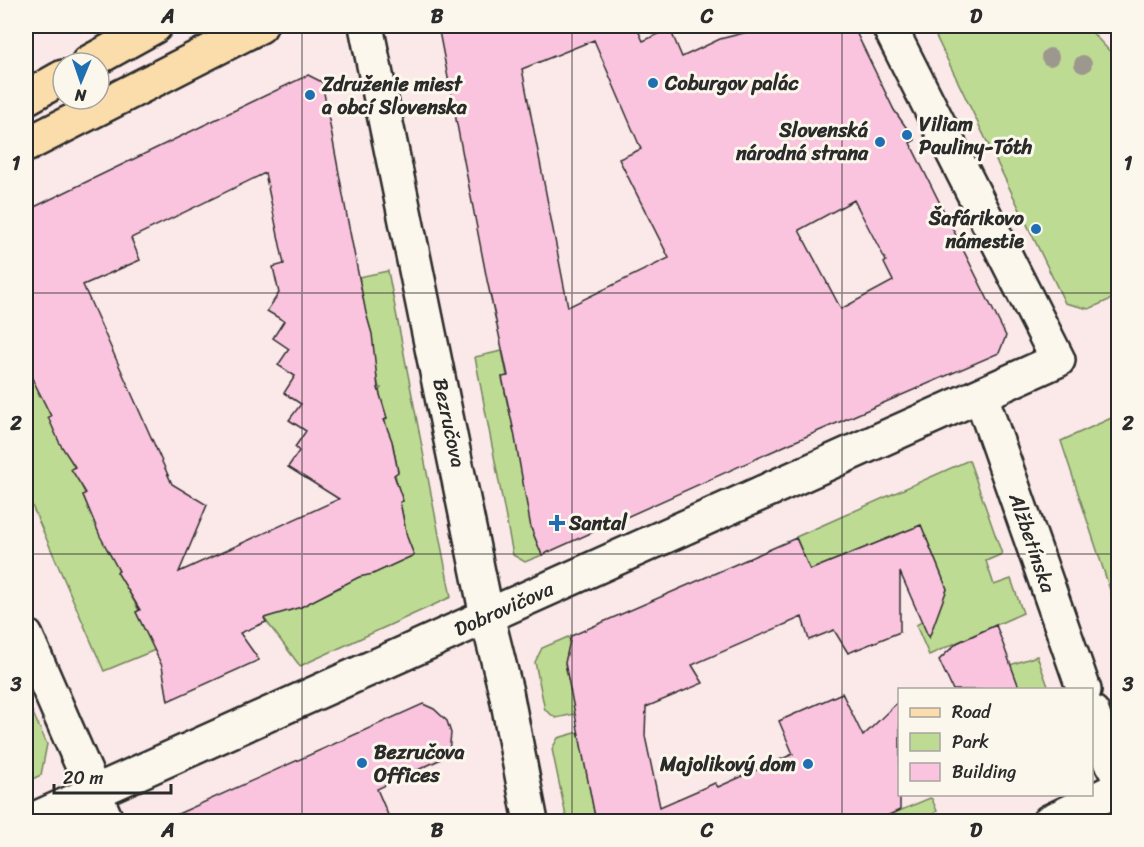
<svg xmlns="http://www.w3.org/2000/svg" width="1144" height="847" font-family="Sriracha,sans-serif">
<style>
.green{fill:#bedb93;stroke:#74835f;stroke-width:1.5}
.building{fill:#fac4de;stroke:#2b2b2b;stroke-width:1.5;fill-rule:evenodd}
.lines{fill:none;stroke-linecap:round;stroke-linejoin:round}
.minor-casing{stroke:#2b2b2b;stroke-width:38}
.major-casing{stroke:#2b2b2b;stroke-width:38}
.minor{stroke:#fbf7ec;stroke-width:33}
.major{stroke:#fbddab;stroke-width:33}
.tree{fill:#9d988e}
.grid{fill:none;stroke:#2b2b2b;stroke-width:1.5;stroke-opacity:0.55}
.poi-dot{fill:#1f6fb2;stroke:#fbf7ec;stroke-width:2}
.labels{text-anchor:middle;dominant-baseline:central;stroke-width:6;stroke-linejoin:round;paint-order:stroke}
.poi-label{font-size:20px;font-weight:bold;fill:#2b2b2b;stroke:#fbf7ec;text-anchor:start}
.street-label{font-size:20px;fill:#2b2b2b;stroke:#fbf7ec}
.neatline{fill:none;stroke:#2b2b2b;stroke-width:2}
.grid-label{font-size:20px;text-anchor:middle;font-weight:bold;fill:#2b2b2b}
</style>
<rect width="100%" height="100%" fill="#fbe8e8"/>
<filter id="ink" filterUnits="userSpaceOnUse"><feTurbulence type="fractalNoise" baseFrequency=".0167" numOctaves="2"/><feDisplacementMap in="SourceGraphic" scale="12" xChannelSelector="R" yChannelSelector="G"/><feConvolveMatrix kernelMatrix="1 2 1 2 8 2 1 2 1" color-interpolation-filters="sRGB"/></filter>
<g filter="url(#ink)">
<path class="green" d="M931 26H1086L1118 60V296L1089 309 1065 303Z
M388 271 451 597 300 666 264 618 287 609V611L291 610 339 588 342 586 341 584 414 555 407 537 400 502 403 501 402 498H400L395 474 398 472 393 445 392 442H389L385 419 387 418 384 415 379 391 381 388H379L357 281 360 280 359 277Z
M502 351 507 376 502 377 508 407 517 426 513 428 514 432H519L532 520 531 528 542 555 525 562 513 555 475 357Z
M26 361 27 364 26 366 30 370 40 391 38 392 39 396 41 395 74 467 72 470H75L85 494 83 495 106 546 119 570 117 572 121 576 139 611 136 612 155 650 104 671 26 492Z
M1118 415V614L1061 441Z
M969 460 1002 554 986 561 994 585 1011 579 1023 613 929 655 916 625 922 622 927 600 946 593 947 589 921 525 810 570 796 537Z
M568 637 574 647 575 714 556 718 545 710 535 662 542 648Z
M1037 656 1049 689H1019L1010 665Z
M26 698 47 744 41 775 26 782Z
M579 732 596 821H567L552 749 558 738Z
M930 798 932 799 937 811 929 817 928 821 873 822Z"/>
<path class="building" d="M438 26H636L643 41 670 29 682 57 720 39 763 28 764 26H853L894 110 915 140 910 143 1006 336 999 353 791 443 542 555 531 528 514 432 502 377 508 376 487 280ZM594 40 641 149 619 159 669 258 568 307 522 69ZM854 200 886 261 884 263 893 281 841 309 799 230Z
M308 75 322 82 348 222 366 313 372 334 378 388 387 418 384 420 392 441 398 472 394 475 403 501 400 502 407 537 414 555 373 574 359 577 301 607 264 618 266 622 240 633 259 660 168 701 162 666 136 612 140 610 117 572 119 571 100 536 83 495 86 493 71 469 75 467 60 444 48 417 51 416 26 366V211ZM265 173 284 264 273 267 279 293 267 311 284 321 273 338 289 349 278 365 295 376 284 393 301 404 289 420 306 431 295 447 299 451 288 467 339 499 179 572 207 505 172 484 83 285 140 260 131 238Z
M921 525 947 589 929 638 900 572V632L848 653 834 630 809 640 802 617 692 665 703 683 646 707 645 736 660 807 715 783 718 787 793 754 779 721 842 693 863 736 900 700V810L873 822H596L565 663 571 636 796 538 810 570Z
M996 625 1020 690H953L939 660 957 643Z
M423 704 434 709 447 721 451 733 449 752 439 760 377 789 391 822H160Z"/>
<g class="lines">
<g class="minor-casing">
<path id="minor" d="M366 26 487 616 506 692 531 822
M981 396 1084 690
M26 636 107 822
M1092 712 1107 755 1118 775
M28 822 1058 360 889 26
M1049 822 1118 789"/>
</g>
<g class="major-casing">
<path id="major" d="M88 63 155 26
M26 98 63 77
M26 145 260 26"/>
</g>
<use href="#minor" class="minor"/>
<use href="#major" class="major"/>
</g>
<g class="tree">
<circle cx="1050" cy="57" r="9"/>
<circle cx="1083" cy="64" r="9"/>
</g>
</g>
<path class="grid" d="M302 26V822M572 26V822M842 26V822M26 293H1118M26 554H1118"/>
<g class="poi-dot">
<circle cx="653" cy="83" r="6"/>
<circle cx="310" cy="95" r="6"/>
<circle cx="907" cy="135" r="6"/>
<circle cx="880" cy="142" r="6"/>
<circle cx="1036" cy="229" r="6"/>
<path d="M554 514h6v6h6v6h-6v6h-6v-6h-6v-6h6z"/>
<circle cx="362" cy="763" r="6"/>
<circle cx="808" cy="764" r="6"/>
</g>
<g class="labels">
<g class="poi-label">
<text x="665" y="83">Coburgov palác</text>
<text x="322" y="84">Združenie miest<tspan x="322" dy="23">a obcí Slovenska</tspan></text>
<text x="919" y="124">Viliam<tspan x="919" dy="23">Pauliny-Tóth</tspan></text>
<text x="868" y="130" text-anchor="end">Slovenská<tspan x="868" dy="23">národná strana</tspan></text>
<text x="1024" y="218" text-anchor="end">Šafárikovo<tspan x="1024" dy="23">námestie</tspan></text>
<text x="569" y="523">Santal</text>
<text x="374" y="752">Bezručova<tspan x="374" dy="23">Offices</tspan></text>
<text x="796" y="764" text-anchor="end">Majolikový dom</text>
</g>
<g class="street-label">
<text transform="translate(449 423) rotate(78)">Bezručova</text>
<text transform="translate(1032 543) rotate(71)">Alžbetínska</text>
<text transform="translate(504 609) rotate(-24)">Dobrovičova</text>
</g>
</g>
<rect width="1144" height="847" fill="none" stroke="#fbf7ec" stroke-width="66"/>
<rect x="898" y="688" width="195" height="108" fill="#fbf7ec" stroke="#a8a59f" stroke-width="1.5"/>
<rect x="910" y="708" width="30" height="9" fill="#fbddab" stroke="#a8a59f" stroke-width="1.5"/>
<text x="952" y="718" font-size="18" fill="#2b2b2b">Road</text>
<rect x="910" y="733" width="30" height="18" fill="#bedb93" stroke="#a8a59f" stroke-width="1.5"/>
<text x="952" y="748" font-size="18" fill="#2b2b2b">Park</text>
<rect x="910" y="763" width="30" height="18" fill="#fac4de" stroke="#a8a59f" stroke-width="1.5"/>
<text x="952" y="778" font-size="18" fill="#2b2b2b">Building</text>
<g transform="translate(81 81) rotate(182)"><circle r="28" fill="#fbf7ec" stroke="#a8a59f" stroke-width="1.5"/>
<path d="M0-4.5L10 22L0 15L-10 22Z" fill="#1f6fb2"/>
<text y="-9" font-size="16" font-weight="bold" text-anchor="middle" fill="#2b2b2b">N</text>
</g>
<path d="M54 784v9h117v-9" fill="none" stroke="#2b2b2b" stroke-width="3"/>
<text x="63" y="784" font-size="18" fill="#2b2b2b" stroke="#fbf7ec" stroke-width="4.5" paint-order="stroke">20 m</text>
<rect x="33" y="33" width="1078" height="781" class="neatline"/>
<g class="grid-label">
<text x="168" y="23">A</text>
<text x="437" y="23">B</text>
<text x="707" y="23">C</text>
<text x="976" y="23">D</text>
<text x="16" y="170">1</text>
<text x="1128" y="170">1</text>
<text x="16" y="430">2</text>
<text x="1128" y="430">2</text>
<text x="16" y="691">3</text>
<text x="1128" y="691">3</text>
<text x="168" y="837">A</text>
<text x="437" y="837">B</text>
<text x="707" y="837">C</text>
<text x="976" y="837">D</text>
</g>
</svg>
